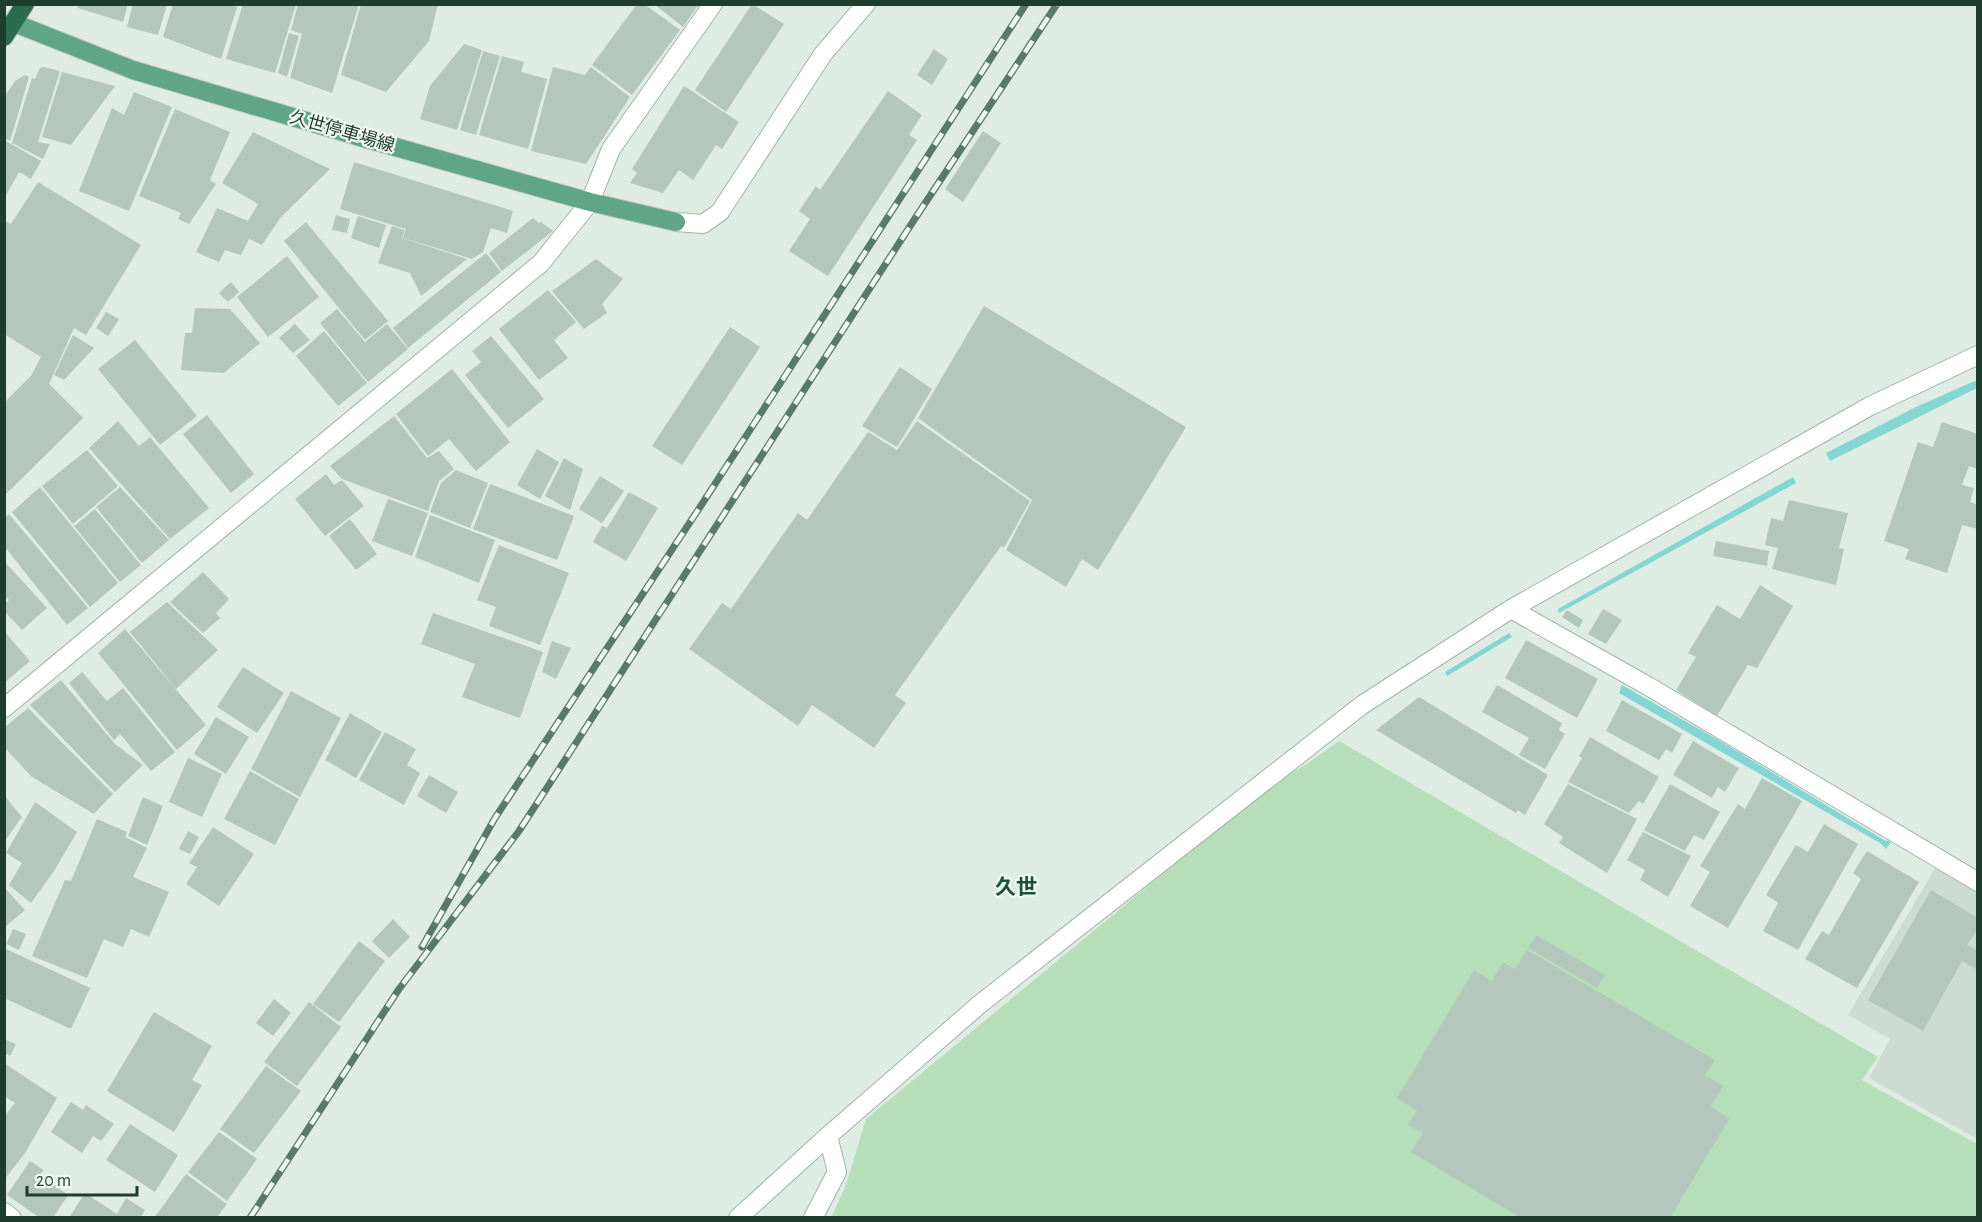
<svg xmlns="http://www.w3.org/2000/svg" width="1982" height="1222" font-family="'Alegreya Sans','Noto Sans JP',sans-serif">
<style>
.built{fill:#cddcd2}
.green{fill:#b6dfb9}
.water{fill:#83d6d1}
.building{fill:#b4c7bc}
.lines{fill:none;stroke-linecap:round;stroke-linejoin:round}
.minor-casing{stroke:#a2b4aa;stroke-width:20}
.major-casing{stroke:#c0c9c5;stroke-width:20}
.highway-casing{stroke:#c0c9c5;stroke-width:20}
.minor{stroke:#fff;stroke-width:18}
.major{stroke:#60a585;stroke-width:18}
.highway{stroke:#296c4f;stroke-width:18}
.rail-casing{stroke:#59796a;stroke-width:7}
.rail{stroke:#f0f8f2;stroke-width:4.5;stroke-dasharray:14;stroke-linecap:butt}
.labels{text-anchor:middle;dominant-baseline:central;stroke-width:4.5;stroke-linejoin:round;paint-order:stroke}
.street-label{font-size:18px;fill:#1f3d2f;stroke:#f0f8f2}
.quarter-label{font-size:21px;font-weight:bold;fill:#1a5137;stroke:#f0f8f2}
</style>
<rect width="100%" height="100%" fill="#dfece4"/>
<path class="built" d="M1937 865 1977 890V1139L1869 1078 1890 1039 1848 1015Z"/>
<path class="green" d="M1339 741 1878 1057 1862 1080 1977 1144V1217L831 1218 846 1185 866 1119 1264 790 1308 763Z"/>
<path class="water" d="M1977 380V388L1830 461 1826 453 1916 407Z
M1793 477 1796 483 1559 613 1558 609Z
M1509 633 1512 637 1447 676 1445 672Z
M1622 685 1720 741 1884 840 1891 842 1886 849 1880 843 1619 693Z"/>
<path class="building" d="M77 4H128L123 22 78 8Z
M133 4H167L158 35 127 27Z
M173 4H230L237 7 221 59 163 37Z
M243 4H296L275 73 226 59Z
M298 4H359L332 93 290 78 302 34 291 30Z
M361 4H438L429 41 386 92 341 75Z
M637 4H644L680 30 632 95 592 65Z
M654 4H699L683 27Z
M752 4 784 24 726 112 695 90Z
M289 33 299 36 287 77 278 73Z
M464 44 482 50 457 130 420 119 430 86Z
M934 49 948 59 932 85 917 75Z
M483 51 500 56 476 135 460 130Z
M502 56 524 62 521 72 547 79 528 149 479 135Z
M43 67 60 71 38 142 50 144 43 159 12 143 32 78 35 79 40 68Z
M553 67 585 75 591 67 630 97 586 164 531 151Z
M62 72 115 86 71 145 42 137Z
M25 75 29 77 10 141 4 138V97L15 81Z
M684 86 739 122 722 149 716 145 693 180 679 170 663 193 630 183 637 173 632 169Z
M888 91 922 115 909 135 917 140 828 276 789 251 810 219 799 211 816 186 820 190Z
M134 92 172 107 129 211 79 191 112 108 124 115Z
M175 109 230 132 210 180 216 184 189 224 178 219 181 213 139 196Z
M983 131 1001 143 963 202 945 189Z
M253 132 330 169 281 217 262 245 249 239 241 255 225 250 219 262 196 252 217 208 248 221 258 204 222 183Z
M4 140 41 161 31 179 19 172 4 199Z
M354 162 513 211 507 233 491 228 483 252 472 259 403 238 406 229 340 209Z
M38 182 141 245 86 335 74 328 49 384 83 418 4 496V403L31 376 41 357 4 334V220L11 224Z
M336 215 350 219 347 233 332 230Z
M358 216 386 225 379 248 351 238Z
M533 218 539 223 541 222 553 231 502 271 489 253Z
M306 222 388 321 365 340 284 241Z
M392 226 405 230 402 238 467 259 421 296 410 273 378 263Z
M486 253 501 272 408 348 393 328Z
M287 256 319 297 268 337 237 297Z
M596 259 623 279 602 304 607 313 584 329 552 291Z
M231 282 239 292 228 302 219 293Z
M548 290 576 322 554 340 568 358 539 380 499 329Z
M984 306 1186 427 1098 570 1082 559 1066 587 1006 550 1032 500 918 418Z
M195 308 230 309 260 343 224 373 181 370 185 333H192Z
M337 309 365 342 387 324 408 349 368 382 320 323Z
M106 312 119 319 108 336 96 328Z
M295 324 310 340 293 353 279 338Z
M730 327 760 347 682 465 652 446Z
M324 331 367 383 338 406 296 356Z
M73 335 94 348 64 380 54 375Z
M491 336 544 399 508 428 465 375 481 362 472 351Z
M135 340 197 416 160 445 98 369Z
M900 367 932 389 897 447 862 426Z
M452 369 510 442 476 471 449 439 428 456 396 414Z
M207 415 254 474 231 493 183 434Z
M394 416 427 458 439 451 454 469 439 481 428 511 342 479 330 466Z
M118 421 139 446 150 437 209 508 170 539 89 448Z
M917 421 1030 501 1004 548 1001 546 895 695 906 703 874 748 812 705 798 726 689 649 722 603 731 609 798 513 807 520 868 432 897 450Z
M1942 422 1978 434V469L1969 466 1962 485 1974 488 1970 502 1978 505V529L1962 525 1947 573 1905 559 1909 549 1884 541 1918 442 1933 447Z
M537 449 559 462 540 499 517 485Z
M87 450 118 486 73 524 42 486Z
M564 458 583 469 570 510 545 496Z
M456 470 488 483 470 528 430 512 441 483Z
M326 474 334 485 342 480 364 506 325 536 295 499Z
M600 476 624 491 602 523 579 509Z
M490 484 574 516 557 560 473 529Z
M40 487 118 583 90 607 12 512Z
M120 487 169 540 142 563 96 507Z
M629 492 658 508 626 561 593 542 602 526 607 528Z
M388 499 428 513 412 556 372 541Z
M1789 500 1848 513 1839 548 1844 549 1836 585 1772 569 1778 548 1765 545 1771 518 1783 521Z
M95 509 141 565 120 582 74 526Z
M9 514 88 608 67 625 4 546V518Z
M430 515 495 540 479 583 415 557Z
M350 519 377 554 356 570 329 536Z
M1716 541 1769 551 1767 566 1713 556Z
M499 545 569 573 540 645 489 626 496 607 477 600Z
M4 561 47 608 22 630 4 611V604L9 600 4 595Z
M203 572 229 599 216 613 220 618 203 633 170 602Z
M1760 585 1793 606 1757 668 1748 665 1717 716 1676 690 1696 657 1688 653 1717 605 1740 619Z
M167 602 218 650 176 689 130 632Z
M1603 609 1622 620 1606 644 1588 634Z
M1567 610 1583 620 1579 628 1562 617Z
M433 613 543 652 520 718 462 697 475 664 421 644Z
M125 629 206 725 177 750 98 653Z
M4 631 30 661 4 683Z
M1526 640 1598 679 1577 718 1505 678Z
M552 641 571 648 556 679 542 672Z
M243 667 284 693 257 733 217 707Z
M82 672 107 701 123 688 175 752 151 771 120 734 114 740 69 683Z
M61 680 115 744 143 765 115 792 30 705Z
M1497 685 1562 723 1559 730 1565 734 1545 769 1519 755 1529 738 1482 712Z
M291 691 341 718 300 797 251 769Z
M1419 697 1548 775 1525 815 1518 810 1516 813 1376 730Z
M1622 700 1682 734 1672 753 1666 749 1659 760 1606 731Z
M28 708 113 794 94 814 32 777 5 748V727Z
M350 713 382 732 356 778 325 760Z
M216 717 249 737 226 774 194 754Z
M385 732 416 749 407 765 420 773 404 805 359 780Z
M1590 737 1659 777 1643 804 1639 801 1629 813 1568 782 1582 758 1579 756Z
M1693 741 1739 768 1725 792 1718 787 1712 798 1673 775Z
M188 758 222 774 202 817 169 802Z
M250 771 299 799 275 845 224 819Z
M429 775 458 792 446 813 417 796Z
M1762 778 1802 801 1728 928 1690 906 1710 872 1700 866 1738 804 1745 809Z
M1568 784 1637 819 1607 873 1559 843 1563 837 1544 824Z
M1670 784 1720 812 1704 840 1694 835 1685 851 1644 830Z
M4 795 22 817 4 842Z
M143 797 163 806 147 845 128 836Z
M35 802 77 832 54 871 31 903 9 885 22 863 6 853Z
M97 819 127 832 125 837 147 848 133 877 169 892 149 937 131 929 123 947 104 939 87 978 32 956 65 880 71 881Z
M1824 824 1858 844 1798 950 1763 931 1778 903 1766 895 1796 845 1808 852Z
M213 827 254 854 219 906 186 884 197 867 189 863Z
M188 831 199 837 190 854 179 849Z
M1643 832 1691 856 1668 897 1640 880 1645 870 1627 860Z
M1867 851 1919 882 1857 988 1805 959 1822 931 1829 935 1861 879 1853 873Z
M4 887 25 910 4 928Z
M1931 890 1978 918V929L1967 945 1978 951V970L1962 961 1923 1031 1868 1000Z
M393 919 410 937 389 958 372 941Z
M13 929 26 934 19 950 6 944Z
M1536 935 1605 975 1597 988 1528 948Z
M359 941 385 961 339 1022 313 1004Z
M4 948 90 988 71 1029 4 998Z
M1527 950 1715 1060 1705 1075 1723 1086 1711 1106 1729 1119 1670 1218H1521L1411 1152 1423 1133 1408 1125 1417 1111 1397 1098 1474 970 1492 981 1503 962 1515 969Z
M274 999 291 1013 273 1036 256 1023Z
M309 1002 341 1027 297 1086 264 1062Z
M154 1012 212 1046 192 1080 202 1085 174 1132 107 1091Z
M4 1039 16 1044 10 1056 4 1053Z
M4 1063 57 1098 25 1153 4 1180V1117L15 1103 4 1096Z
M266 1066 301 1091 254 1153 220 1129Z
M71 1102 83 1110 86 1105 114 1124 101 1141 93 1136 82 1153 51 1132Z
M130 1124 178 1155 155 1192 106 1160Z
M219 1132 257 1159 227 1201 188 1172Z
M30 1161 44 1170 40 1175 68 1195 53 1218H40L7 1195Z
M186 1174 227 1204 216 1218H154Z
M85 1193 117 1214 126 1198 145 1210 140 1218H69Z"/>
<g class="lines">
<g class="minor-casing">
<path id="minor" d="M676 222 703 224 720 212 823 54 866 4
M1511 609 1648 686 1978 882
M4 708 541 263 590 202 611 149 713 4
M4 1212 12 1218
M738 1218 828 1136 980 1004 1362 705 1511 609 1870 406 1978 355
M813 1218 837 1172 828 1136"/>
</g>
<g class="major-casing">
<path id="major" d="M14 23 133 70 367 139 590 202 676 222"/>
</g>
<g class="highway-casing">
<path id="highway" d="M4 37 25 4"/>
</g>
<use href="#minor" class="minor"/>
<use href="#major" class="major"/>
<use href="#highway" class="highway"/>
<g class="rail-casing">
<path id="rail" d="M422 947 495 818 702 504 1026 4
M250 1218 399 989 519 831 914 220 1057 4"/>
</g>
<use href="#rail" class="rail"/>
</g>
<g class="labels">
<g class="street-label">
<text transform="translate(342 132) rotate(16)">久世停車場線</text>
</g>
<g class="quarter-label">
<text x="1016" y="887">久世</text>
</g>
</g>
<rect width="1982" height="1222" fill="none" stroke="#1f3d2f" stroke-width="12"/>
<path d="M27 1186v9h110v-9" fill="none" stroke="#1f3d2f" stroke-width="3"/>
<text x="36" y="1186" font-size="18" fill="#1f3d2f" stroke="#f0f8f2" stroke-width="4.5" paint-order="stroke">20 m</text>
</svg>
